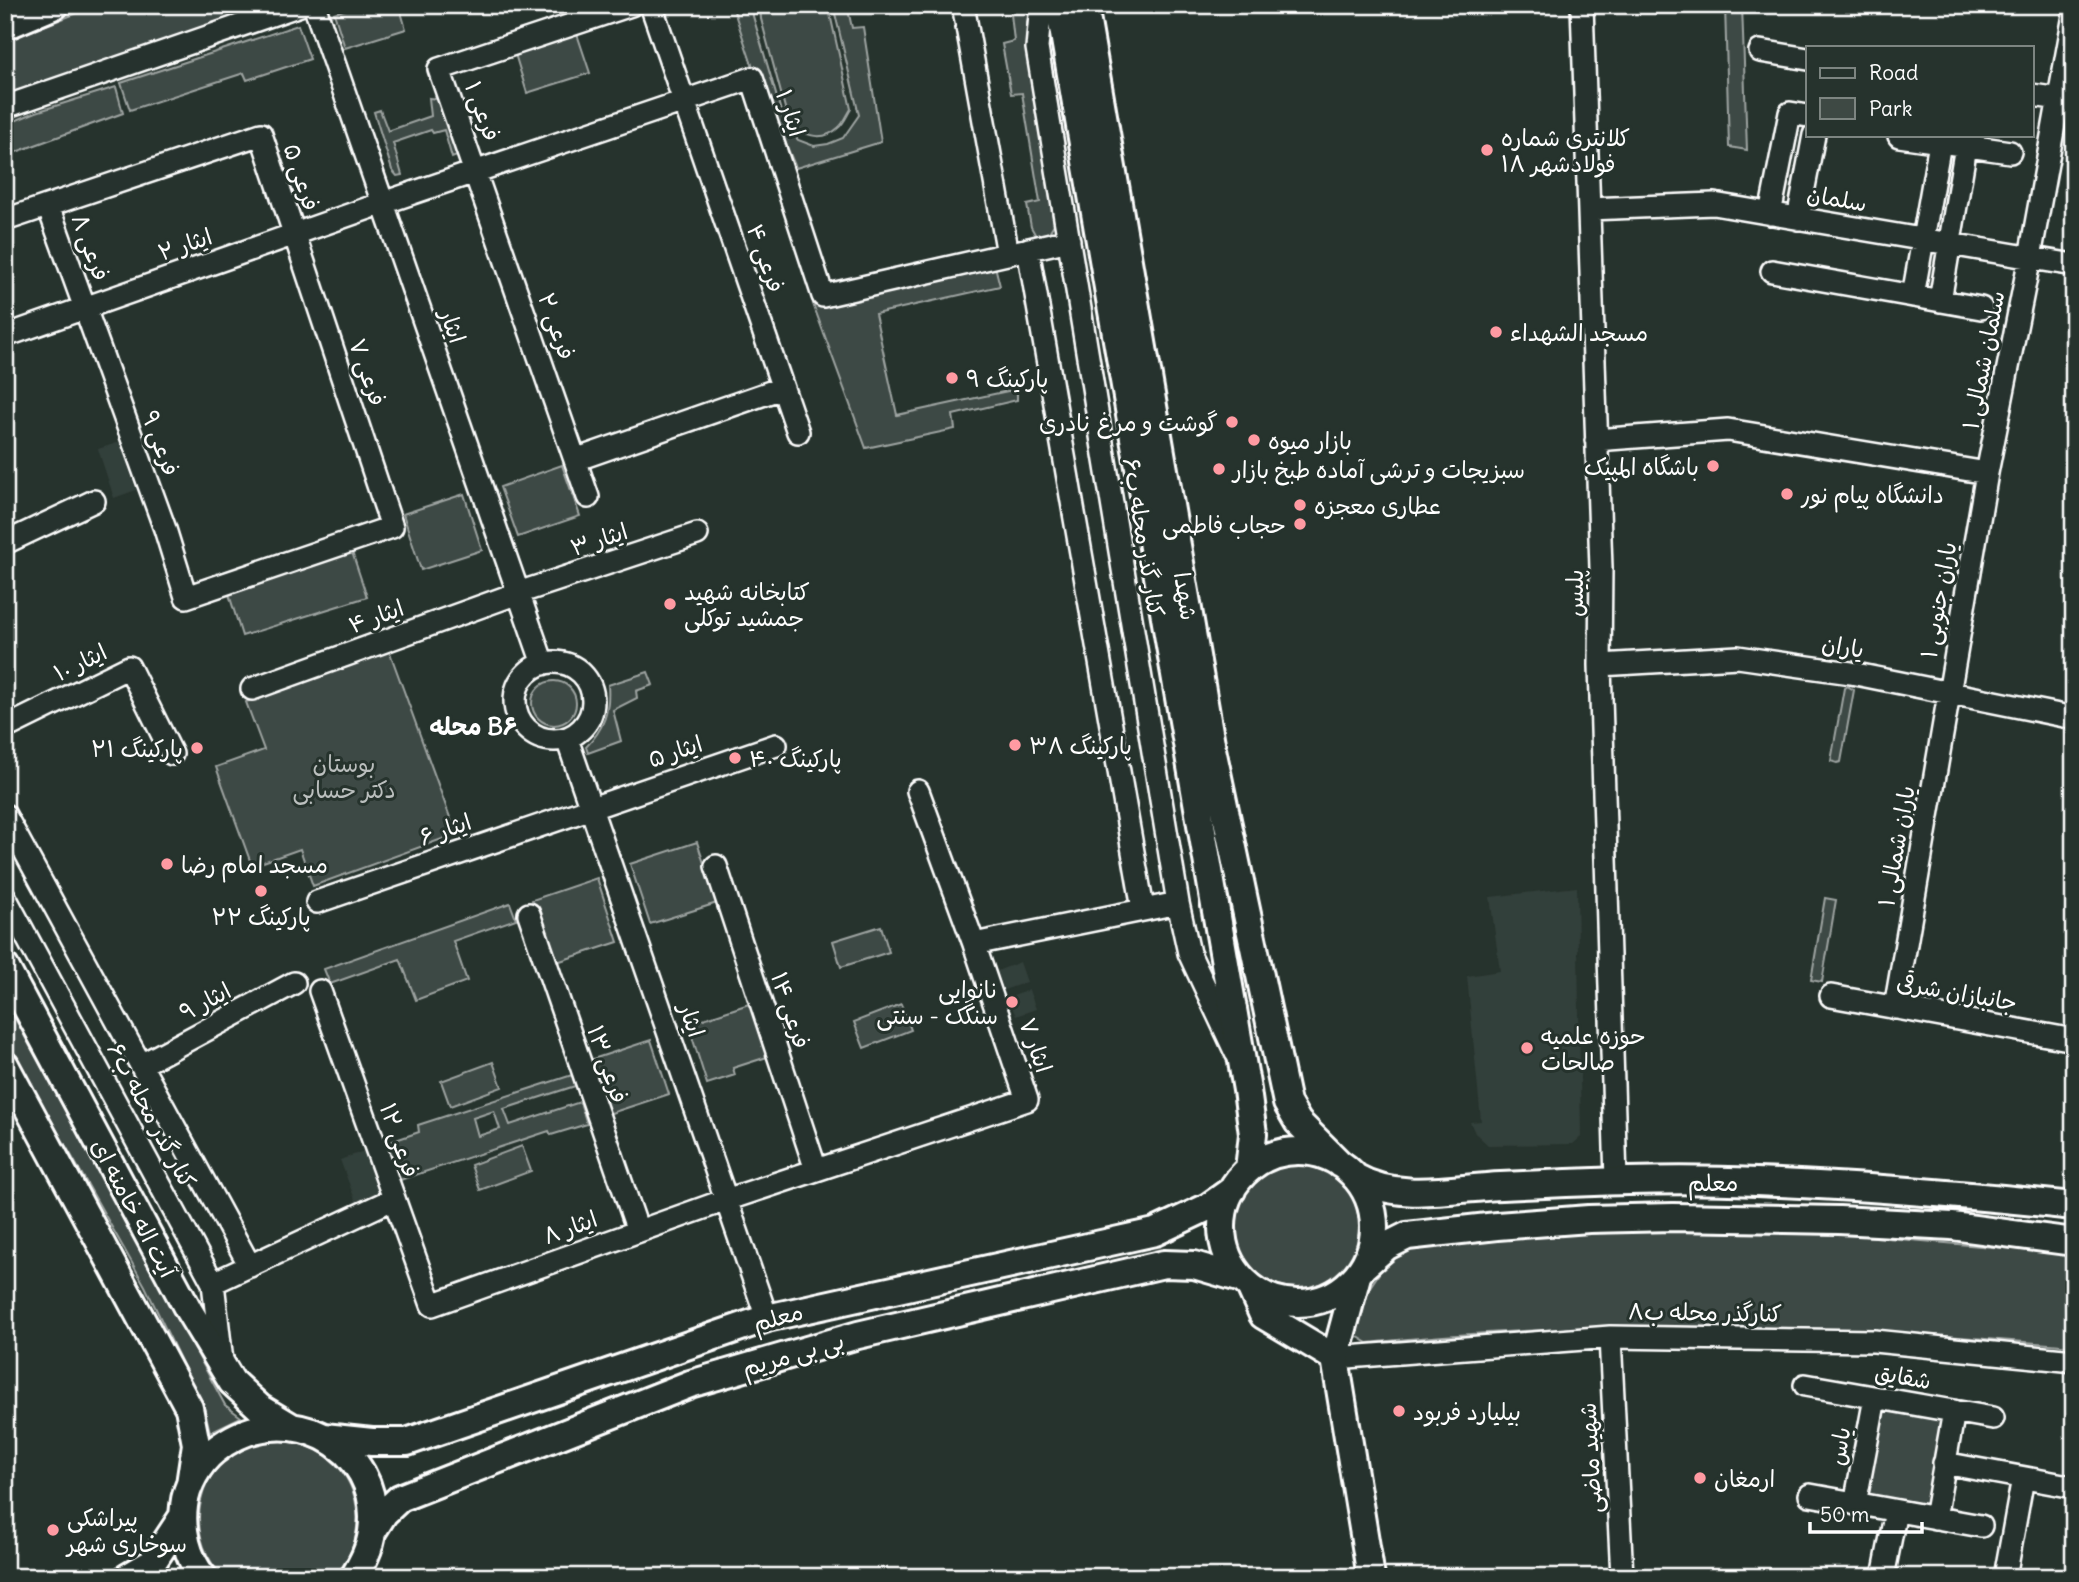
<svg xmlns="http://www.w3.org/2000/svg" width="2079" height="1582" font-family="Delius,'Playpen Sans Arabic',sans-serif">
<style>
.built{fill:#333f3a}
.green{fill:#3e4944;stroke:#9ea4a2;stroke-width:2;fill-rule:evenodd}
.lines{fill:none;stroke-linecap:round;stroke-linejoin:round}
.minor-casing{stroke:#fff;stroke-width:26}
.major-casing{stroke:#fff;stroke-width:32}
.minor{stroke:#26332d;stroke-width:21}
.major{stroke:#26332d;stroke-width:26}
.poi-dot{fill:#ff9aa2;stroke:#26332d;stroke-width:2.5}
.labels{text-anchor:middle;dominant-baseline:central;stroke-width:6;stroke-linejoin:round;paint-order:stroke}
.street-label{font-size:23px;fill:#fff;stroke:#26332d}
.poi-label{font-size:23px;fill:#fff;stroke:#26332d;text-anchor:start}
.park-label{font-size:23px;fill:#bbbfbe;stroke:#26332d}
.neighbourhood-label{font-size:24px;font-weight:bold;fill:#fff;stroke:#26332d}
</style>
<rect width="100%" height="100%" fill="#26332d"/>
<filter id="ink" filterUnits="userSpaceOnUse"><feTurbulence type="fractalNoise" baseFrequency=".0143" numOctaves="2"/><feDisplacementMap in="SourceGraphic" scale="14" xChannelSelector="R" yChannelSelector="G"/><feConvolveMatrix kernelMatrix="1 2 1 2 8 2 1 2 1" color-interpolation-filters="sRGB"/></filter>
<g filter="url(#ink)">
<path class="built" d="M120 442 136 490 114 498 98 449Z
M1577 887 1581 1137 1573 1144 1488 1145 1475 1133 1470 1122 1481 1121 1467 976 1500 971 1490 897Z
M1020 962 1027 982 1004 990 997 971Z
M1029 990 1036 1009 1016 1016 1008 998Z
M364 1151 380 1193 356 1202 340 1160Z"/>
<path class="green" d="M98 5H282L5 101V41Z
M359 5H399L406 29 345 48 334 13Z
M732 5H753V16L785 125 798 140 814 146 828 144 843 138 859 115 833 5H847L852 28 863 27 881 142 796 168 751 62Z
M760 5H828L851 109C847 115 844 124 838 128 821 144 799 134 788 119L761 19Z
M1010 5H1031L1027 22 1028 60 1054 224 1047 236H1036L1031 227 1027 205 1040 202 1022 93 1011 94 1002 44 1014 41Z
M1725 5H1742L1747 150 1729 147Z
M298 25 310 59 247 80 244 73 130 110 121 83Z
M577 34 590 73 527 93 515 54Z
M116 87 123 113 5 156V125L36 112Z
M429 98 438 99 457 156 452 158 444 130 433 133 431 130 393 143 402 175 397 176 392 170 374 112 380 110 388 131 431 116Z
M994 262 1000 286 875 314 897 415 1017 389V400L953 415 955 429 866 448 813 304Z
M562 465 580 516 518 537 500 487Z
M464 494 482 550 421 570 403 514Z
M352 552 367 597 242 636 228 591Z
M389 650 456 834 313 886 300 849 252 866 216 767 264 750 246 702Z
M648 672 653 685 636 691 637 698 613 710 621 741 588 753 586 747C604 729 610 711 608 685Z
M532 703a22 22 0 1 1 44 0a22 22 0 1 1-44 0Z
M1847 686 1854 690 1841 762 1837 763 1831 761 1844 688Z
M697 842 717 903 650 924 630 864Z
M597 878 618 942 554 963 532 900Z
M1825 898 1836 900 1822 982 1811 980Z
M510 903 516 919 453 941 467 981 416 1000 400 959 330 984 324 969Z
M881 926 889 952 841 967 833 941Z
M5 1000 225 1405 241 1417 210 1432 205 1411 145 1286 5 1038Z
M752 1003 770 1056 733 1068 735 1075 707 1084 688 1024Z
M901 1004 911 1030 864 1048 854 1022Z
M651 1040 669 1094 605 1115 587 1061Z
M493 1062 502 1087 450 1106 441 1081Z
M572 1075 575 1086 504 1109 510 1125 580 1102 587 1124 551 1135 549 1131 394 1182 381 1145 419 1132 418 1125ZM494 1111 500 1129 478 1136 473 1118Z
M522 1146 531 1171 480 1190 471 1165Z
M1235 1226a62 62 0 1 1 124 0a62 62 0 1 1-124 0Z
M1665 1226 1782 1229 2074 1254V1346C2005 1341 1936 1334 1867 1331 1700 1324 1534 1325 1368 1343L1355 1335 1358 1305 1396 1248Z
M1878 1403 1946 1415 1929 1511 1861 1499Z
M285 1440C302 1444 317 1448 330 1459 366 1488 366 1546 333 1577H224C186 1543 192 1475 238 1450 253 1442 268 1441 285 1440Z"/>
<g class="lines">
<g class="minor-casing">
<path id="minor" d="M314 5 543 664
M651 5 798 432
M963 5 1008 254
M1045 5 1040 16 1037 48 1178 903 1189 953 1236 1053
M1582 5 1601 568 1600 665 1616 1180
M1760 51 1808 59
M2032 95 2074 101
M5 107 300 5
M1899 136 2010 152
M1589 209 1714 204 2074 265
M1770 214 1790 113 1808 116
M1798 219 1814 135
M5 220 261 134 392 527 186 597 165 529 48 206
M1028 249 1143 909
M1772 271 1981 308
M1913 296 1940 143
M1940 301 1966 146
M5 336 383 203 752 78 823 296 1069 240
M1596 440 1728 430 1987 473
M575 460 782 388
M588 497 439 69 631 5
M5 543 94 501
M515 701a39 39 0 1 1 78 0a39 39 0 1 1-78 0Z
M1600 665 1738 657 1851 673 2074 718
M252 689 518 593 697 534
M5 728 129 667 172 754
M567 739 767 1318
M918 791 974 944
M5 815 250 1266
M716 866 816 1170
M5 897 213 1283 222 1361
M317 902 776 745
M529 914 638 1231
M320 991 432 1305 726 1200 1027 1100 974 944 1178 903
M1831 996 2074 1040
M1895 1008 1987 473 2030 257 2074 15
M141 1065 294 983
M213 1283 393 1199
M1610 1337 1622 1577
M1335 1358 1610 1337 1874 1341 2074 1361
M1805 1385 1993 1418
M1944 1463 2074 1487
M1810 1495 1981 1526
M1855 1504 1875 1398
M1935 1518 1954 1411
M1883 1577 1896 1511
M2005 1577 2023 1478"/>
</g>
<g class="major-casing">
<path id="major" d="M1059 5 1247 1090 1253 1134 1249 1169
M1084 5 1212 749 1287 1103 1298 1122 1340 1164
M5 26 55 5
M5 967 189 1311 232 1382 260 1408 290 1426
M5 1065 189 1408 196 1444 190 1484
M1222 1227a76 76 0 1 1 152 0a76 76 0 1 1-152 0Z
M1355 1177C1398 1202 1453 1188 1501 1186 1586 1182 1671 1178 1756 1182 1862 1186 1968 1195 2074 1206
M1364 1266 1387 1246 1407 1236 1497 1226 1589 1219 1673 1217 1839 1220 1952 1226 2074 1242
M1357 1276 1335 1358 1371 1577
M1250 1286 1263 1315 1335 1358
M324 1437 372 1442H407L767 1318 1155 1232 1208 1207 1232 1190
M372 1532 384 1513 400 1498 690 1384 858 1335 1164 1264 1194 1265 1242 1279
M128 1577 152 1563 183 1516
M203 1577C187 1558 181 1530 184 1506 186 1486 199 1463 214 1451 283 1394 384 1443 372 1532 370 1549 362 1563 354 1577"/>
</g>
<use href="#minor" class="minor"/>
<use href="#major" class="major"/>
</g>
</g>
<g class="poi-dot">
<circle cx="1487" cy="150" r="7"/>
<circle cx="1496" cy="332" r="7"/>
<circle cx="952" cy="378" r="7"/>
<circle cx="1232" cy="422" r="7"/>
<circle cx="1254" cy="440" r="7"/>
<circle cx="1713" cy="466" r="7"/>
<circle cx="1219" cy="469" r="7"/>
<circle cx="1787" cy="494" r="7"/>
<circle cx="1300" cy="505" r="7"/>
<circle cx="1300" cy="524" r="7"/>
<circle cx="670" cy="604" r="7"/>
<circle cx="1015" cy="745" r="7"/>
<circle cx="197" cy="748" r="7"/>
<circle cx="735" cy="758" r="7"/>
<circle cx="167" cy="864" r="7"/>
<circle cx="261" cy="891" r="7"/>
<circle cx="1012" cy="1002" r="7"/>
<circle cx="1527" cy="1048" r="7"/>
<circle cx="1399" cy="1411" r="7"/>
<circle cx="1700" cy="1478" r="7"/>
<circle cx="53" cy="1530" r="7"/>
</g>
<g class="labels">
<g class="street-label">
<text transform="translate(483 111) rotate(70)">فرعی ۱</text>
<text transform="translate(791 113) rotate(72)">ایثار ۱</text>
<text transform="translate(302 177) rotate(72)">فرعی ۵</text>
<text transform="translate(1837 198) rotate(10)">سلمان</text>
<text transform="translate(185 244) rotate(-19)">ایثار ۲</text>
<text transform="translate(91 247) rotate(70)">فرعی ۸</text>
<text transform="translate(766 258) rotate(71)">فرعی ۴</text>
<text transform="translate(453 326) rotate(71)">ایثار</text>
<text transform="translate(557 326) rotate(71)">فرعی ۲</text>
<text transform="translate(1983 360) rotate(-79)">سلمان شمالی ۱</text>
<text transform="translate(368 372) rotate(71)">فرعی ۷</text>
<text transform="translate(161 443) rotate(70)">فرعی ۹</text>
<text transform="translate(1144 537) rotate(81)">کنار گذر محله ب۶</text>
<text transform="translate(599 539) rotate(-18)">ایثار ۳</text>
<text transform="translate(1574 593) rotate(-90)">پلیس</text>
<text transform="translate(1186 596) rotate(81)">شهدا</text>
<text transform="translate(1938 600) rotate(-80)">یاران جنوبی ۱</text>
<text transform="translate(376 616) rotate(-20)">ایثار ۴</text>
<text transform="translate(1843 646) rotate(9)">یاران</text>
<text transform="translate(80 662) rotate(-26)">ایثار ۱۰</text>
<text transform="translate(675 751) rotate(-18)">ایثار ۵</text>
<text transform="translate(445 829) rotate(-19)">ایثار ۶</text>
<text transform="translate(1896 846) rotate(-80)">یاران شمالی ۱</text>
<text transform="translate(1957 992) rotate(10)">جانبازان شرقی</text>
<text transform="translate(205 1001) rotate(-28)">ایثار ۹</text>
<text transform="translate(791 1010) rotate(72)">فرعی ۱۴</text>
<text transform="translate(692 1020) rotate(71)">ایثار</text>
<text transform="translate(1036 1045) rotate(71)">ایثار ۷</text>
<text transform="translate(608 1064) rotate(71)">فرعی ۱۳</text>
<text transform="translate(152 1115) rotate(62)">کنار گذر محله ب۶</text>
<text transform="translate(400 1140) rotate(71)">فرعی ۱۲</text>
<text x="1713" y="1182">معلم</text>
<text transform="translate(134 1208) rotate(62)">آیت اله خامنه ای</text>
<text transform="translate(570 1227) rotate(-20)">ایثار ۸</text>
<text transform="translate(1705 1312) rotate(1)">کنارگذر محله ب۸</text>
<text transform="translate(778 1317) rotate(-15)">معلم</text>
<text transform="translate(793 1354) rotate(-16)">بی بی مریم</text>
<text transform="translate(1903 1376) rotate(10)">شقایق</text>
<text transform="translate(1839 1446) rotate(-80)">یاس</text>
<text transform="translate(1590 1458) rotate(-93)">شهید ماضی</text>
</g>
<g class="poi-label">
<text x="1501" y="137">کلانتری شماره<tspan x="1501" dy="26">۱۸ فولادشهر</tspan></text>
<text x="1510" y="332">مسجد الشهداء</text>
<text x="966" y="378">پارکینگ ۹</text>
<text x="1218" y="422" text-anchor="end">گوشت و مرغ نادری</text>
<text x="1268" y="440">بازار میوه</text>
<text x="1699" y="466" text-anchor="end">باشگاه المپیک</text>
<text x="1233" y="469">سبزیجات و ترشی آماده طبخ بازار</text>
<text x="1801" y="494">دانشگاه پیام نور</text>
<text x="1314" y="505">عطاری معجزه</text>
<text x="1286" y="524" text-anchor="end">حجاب فاطمی</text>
<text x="684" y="591">کتابخانه شهید<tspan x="684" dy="26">جمشید توکلی</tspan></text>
<text x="1029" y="745">پارکینگ ۳۸</text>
<text x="183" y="748" text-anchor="end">پارکینگ ۲۱</text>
<text x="749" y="758">پارکینگ ۴۰</text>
<text x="181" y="864">مسجد امام رضا</text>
<text x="261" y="916" text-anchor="middle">پارکینگ ۲۲</text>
<text x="998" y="989" text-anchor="end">نانوایی<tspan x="998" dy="26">سنگک - سنتی</tspan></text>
<text x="1541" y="1035">حوزه علمیه<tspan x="1541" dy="26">صالحات</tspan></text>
<text x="1413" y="1411">بیلیارد فربود</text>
<text x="1714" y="1478">ارمغان</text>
<text x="67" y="1517">پیراشکی<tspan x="67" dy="26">سوخاری شهر</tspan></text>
</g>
<g class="park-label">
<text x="344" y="763">بوستان<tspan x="344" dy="26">دکتر حسابی</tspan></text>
</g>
<g class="neighbourhood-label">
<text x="473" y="726">محله B۶</text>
</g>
</g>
<rect width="2079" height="1582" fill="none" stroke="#26332d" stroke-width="28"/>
<rect x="14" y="14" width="2051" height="1554" fill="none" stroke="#fff" stroke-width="2.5" filter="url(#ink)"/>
<rect x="1806" y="46" width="228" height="91" fill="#26332d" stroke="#7d8581" stroke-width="2"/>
<rect x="1820" y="68" width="35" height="10" fill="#26332d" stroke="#7d8581" stroke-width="2"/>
<text x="1869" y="80" font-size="21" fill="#ffffff">Road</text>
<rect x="1820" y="98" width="35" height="21" fill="#3e4944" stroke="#7d8581" stroke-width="2"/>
<text x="1869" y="116" font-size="21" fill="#ffffff">Park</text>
<path d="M1810 1522v10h112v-10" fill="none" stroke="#ffffff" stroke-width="3.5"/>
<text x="1820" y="1522" font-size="21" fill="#ffffff" stroke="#26332d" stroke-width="5" paint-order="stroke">50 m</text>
</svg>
